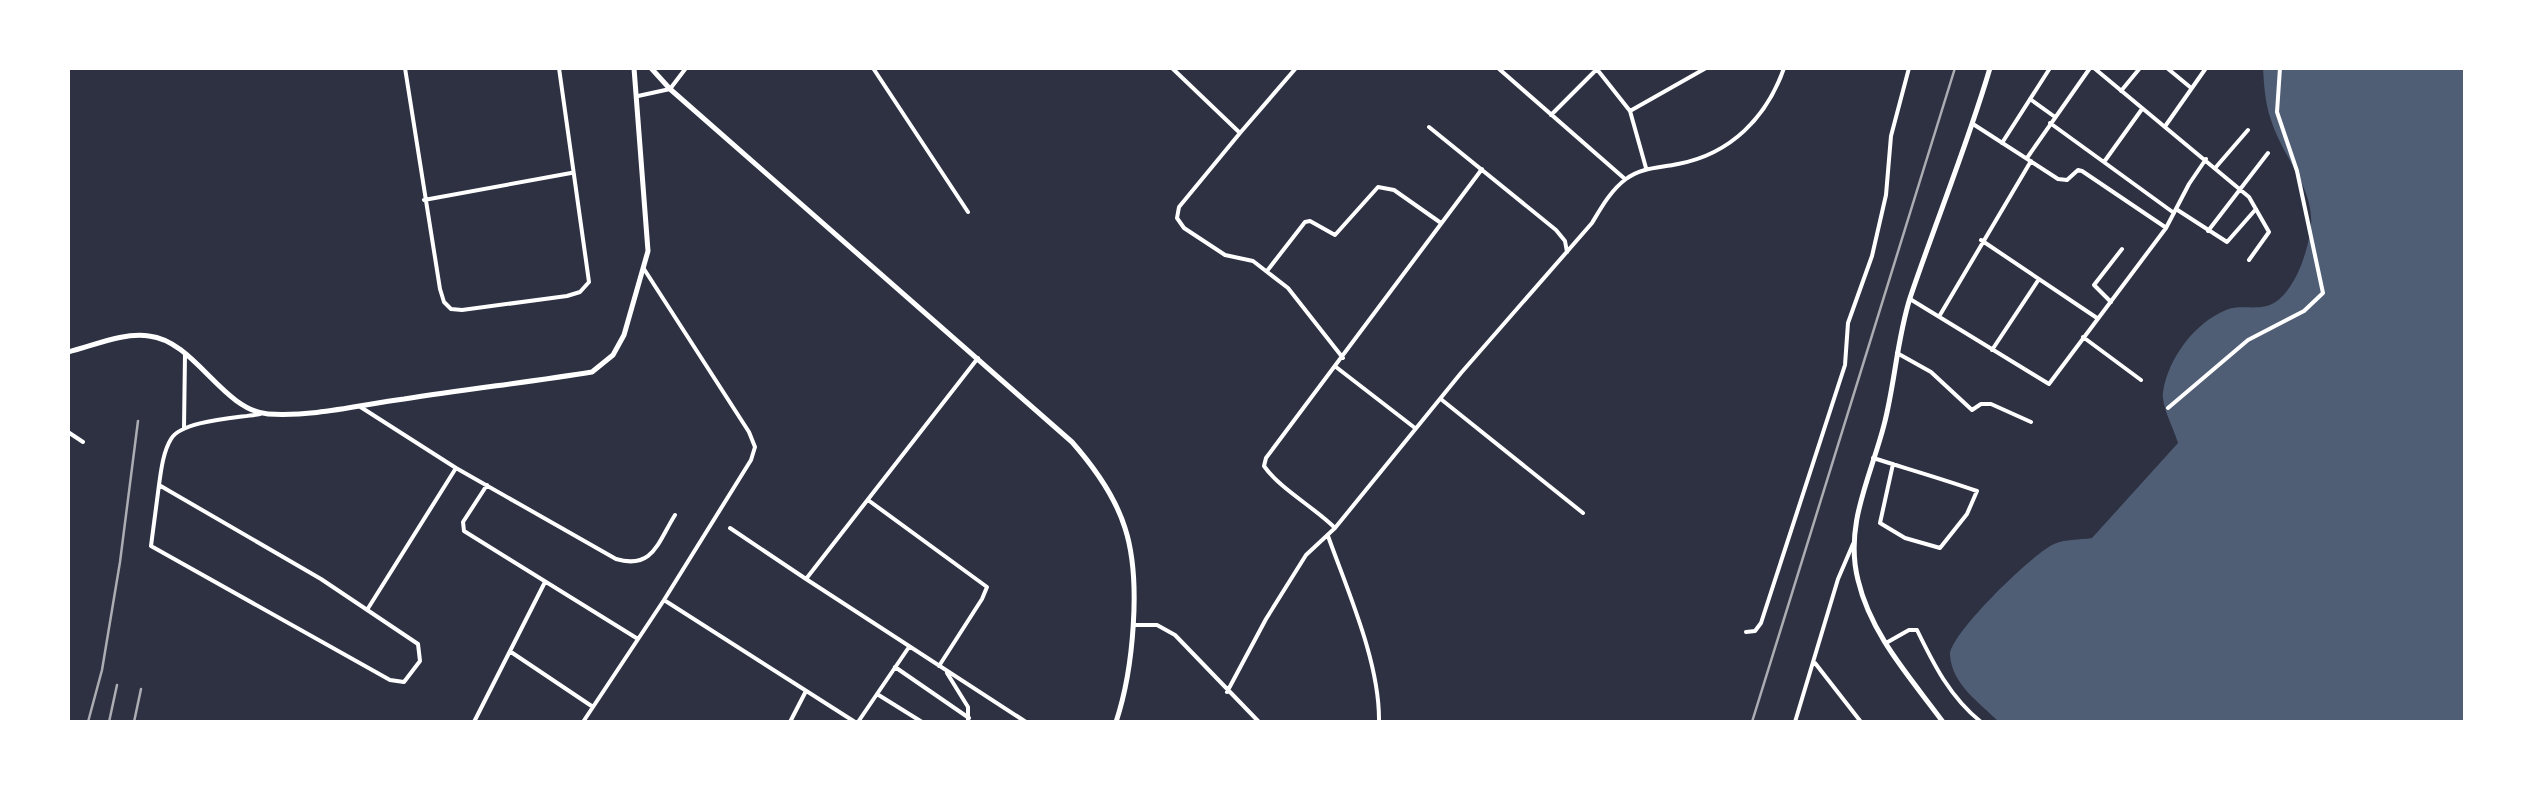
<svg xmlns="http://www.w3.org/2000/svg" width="2533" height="790" font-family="'Open Sans',sans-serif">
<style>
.water{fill:#4f5d75}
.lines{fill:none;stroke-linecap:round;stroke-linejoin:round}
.minor{stroke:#fff;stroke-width:4}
.tertiary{stroke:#fff;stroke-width:5}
.rail{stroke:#abadb3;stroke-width:2.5}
</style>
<rect width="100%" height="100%" fill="#2d3142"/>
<path class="water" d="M2263 68H2465V722H1999C1980 703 1952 685 1950 655 1949 635 2032 554 2054 544 2064 539 2080 540 2092 538L2178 443C2174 429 2161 406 2163 392 2168 359 2194 323 2226 310 2242 303 2261 313 2277 301 2296 286 2306 256 2310 233 2318 191 2283 159 2271 120 2265 103 2264 85 2263 68Z"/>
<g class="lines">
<path class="minor" d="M405 68 440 289 444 302 451 309 462 310 567 296 580 292 589 282 559 68
M873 68 968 212
M1172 68 1240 133 1296 68
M1498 68 1625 179
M1596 68 1630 111 1646 168
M2094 68 2249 197 2269 232 2249 260
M2167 68 2190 87
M2121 91 2140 68
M638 96 670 89 686 68
M2030 99 2055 117
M1630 111 1706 68
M1551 115 1597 69
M2050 123 2174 213
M1973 124 2058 179 2067 180 2078 170 2082 171 2165 227
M2166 125 2206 68
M1429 127 1556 230 1565 241 1567 252
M1240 133 1179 207 1177 218 1184 228 1225 255 1253 261 1288 288 1343 358
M2002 143 2050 68
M2027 158 2090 68
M2104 162 2142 109
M2216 167 2248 130
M424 200 571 173
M2176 209 2227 242 2256 209
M2208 231 2268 153
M1981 240 2097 318
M1267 271 1305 222 1310 221 1335 235 1378 187 1394 190 1441 223
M1910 299 2049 384 2166 228 2189 184 2206 159
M2111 302 2094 285 2122 249
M1940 315 2031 161
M2083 337 2141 380
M1992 350 2039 279
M1897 353 1931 372 1972 410 1981 404H1991L2031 422
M978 358 806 579 1026 722
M1336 367 1415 428
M1442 400 1583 513
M359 406 456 468 616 559C653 570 658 542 675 515
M2168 408 2248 340 2304 311 2323 293 2297 171 2277 112 2280 68
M184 428 185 354
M68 432 83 442
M1873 458C1908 469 1943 479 1977 491L1967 514 1940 548 1905 538 1880 523 1893 464
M159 485 321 579 418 644 420 661 404 682 390 680 151 546 159 485C161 471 163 452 171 439 182 420 239 418 260 414
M487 485 463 522 464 531 638 639
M868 500 987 587 982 599 939 666
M730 528 806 579
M1335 528C1314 507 1280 489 1264 466L1266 458 1482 169
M1328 536C1348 592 1380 663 1379 722
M664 600 855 722
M367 610 456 468
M1134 625H1157L1175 635 1259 722
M1746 632 1755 631 1761 623 1845 365 1848 323 1872 256 1886 195 1891 136 1909 68
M1886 643 1909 630H1917C1934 665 1950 697 1981 722
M511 652 593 707
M1815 663 1861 722
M895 667 969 718
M947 673 968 707V722
M1227 692 1266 619 1306 555 1335 528 1461 373 1592 223C1601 208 1611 190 1626 179 1642 167 1660 168 1678 164 1731 154 1767 117 1784 68
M877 694 922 722
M474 722 545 582
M583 722 664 600 751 460 755 447 749 432 644 269
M790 722 806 691
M858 722 909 647
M1795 722 1838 579 1853 544"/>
<path class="tertiary" d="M651 68 670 89 1072 442C1094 467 1115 496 1125 528 1142 580 1133 671 1116 722
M68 352C93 346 123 332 149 336 195 341 222 410 268 414 313 417 359 405 404 399 467 389 530 382 592 372L613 355 624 335 648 251 634 68
M1943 722C1910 677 1871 635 1858 580 1844 525 1871 476 1884 425 1895 383 1897 339 1910 298 1936 221 1967 146 1990 68"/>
<path class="rail" d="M88 722 102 670 120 562 138 421
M109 722 117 685
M134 722 141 689
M1752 722 1955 68"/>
</g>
<rect width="2533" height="790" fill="none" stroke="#ffffff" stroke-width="140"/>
</svg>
